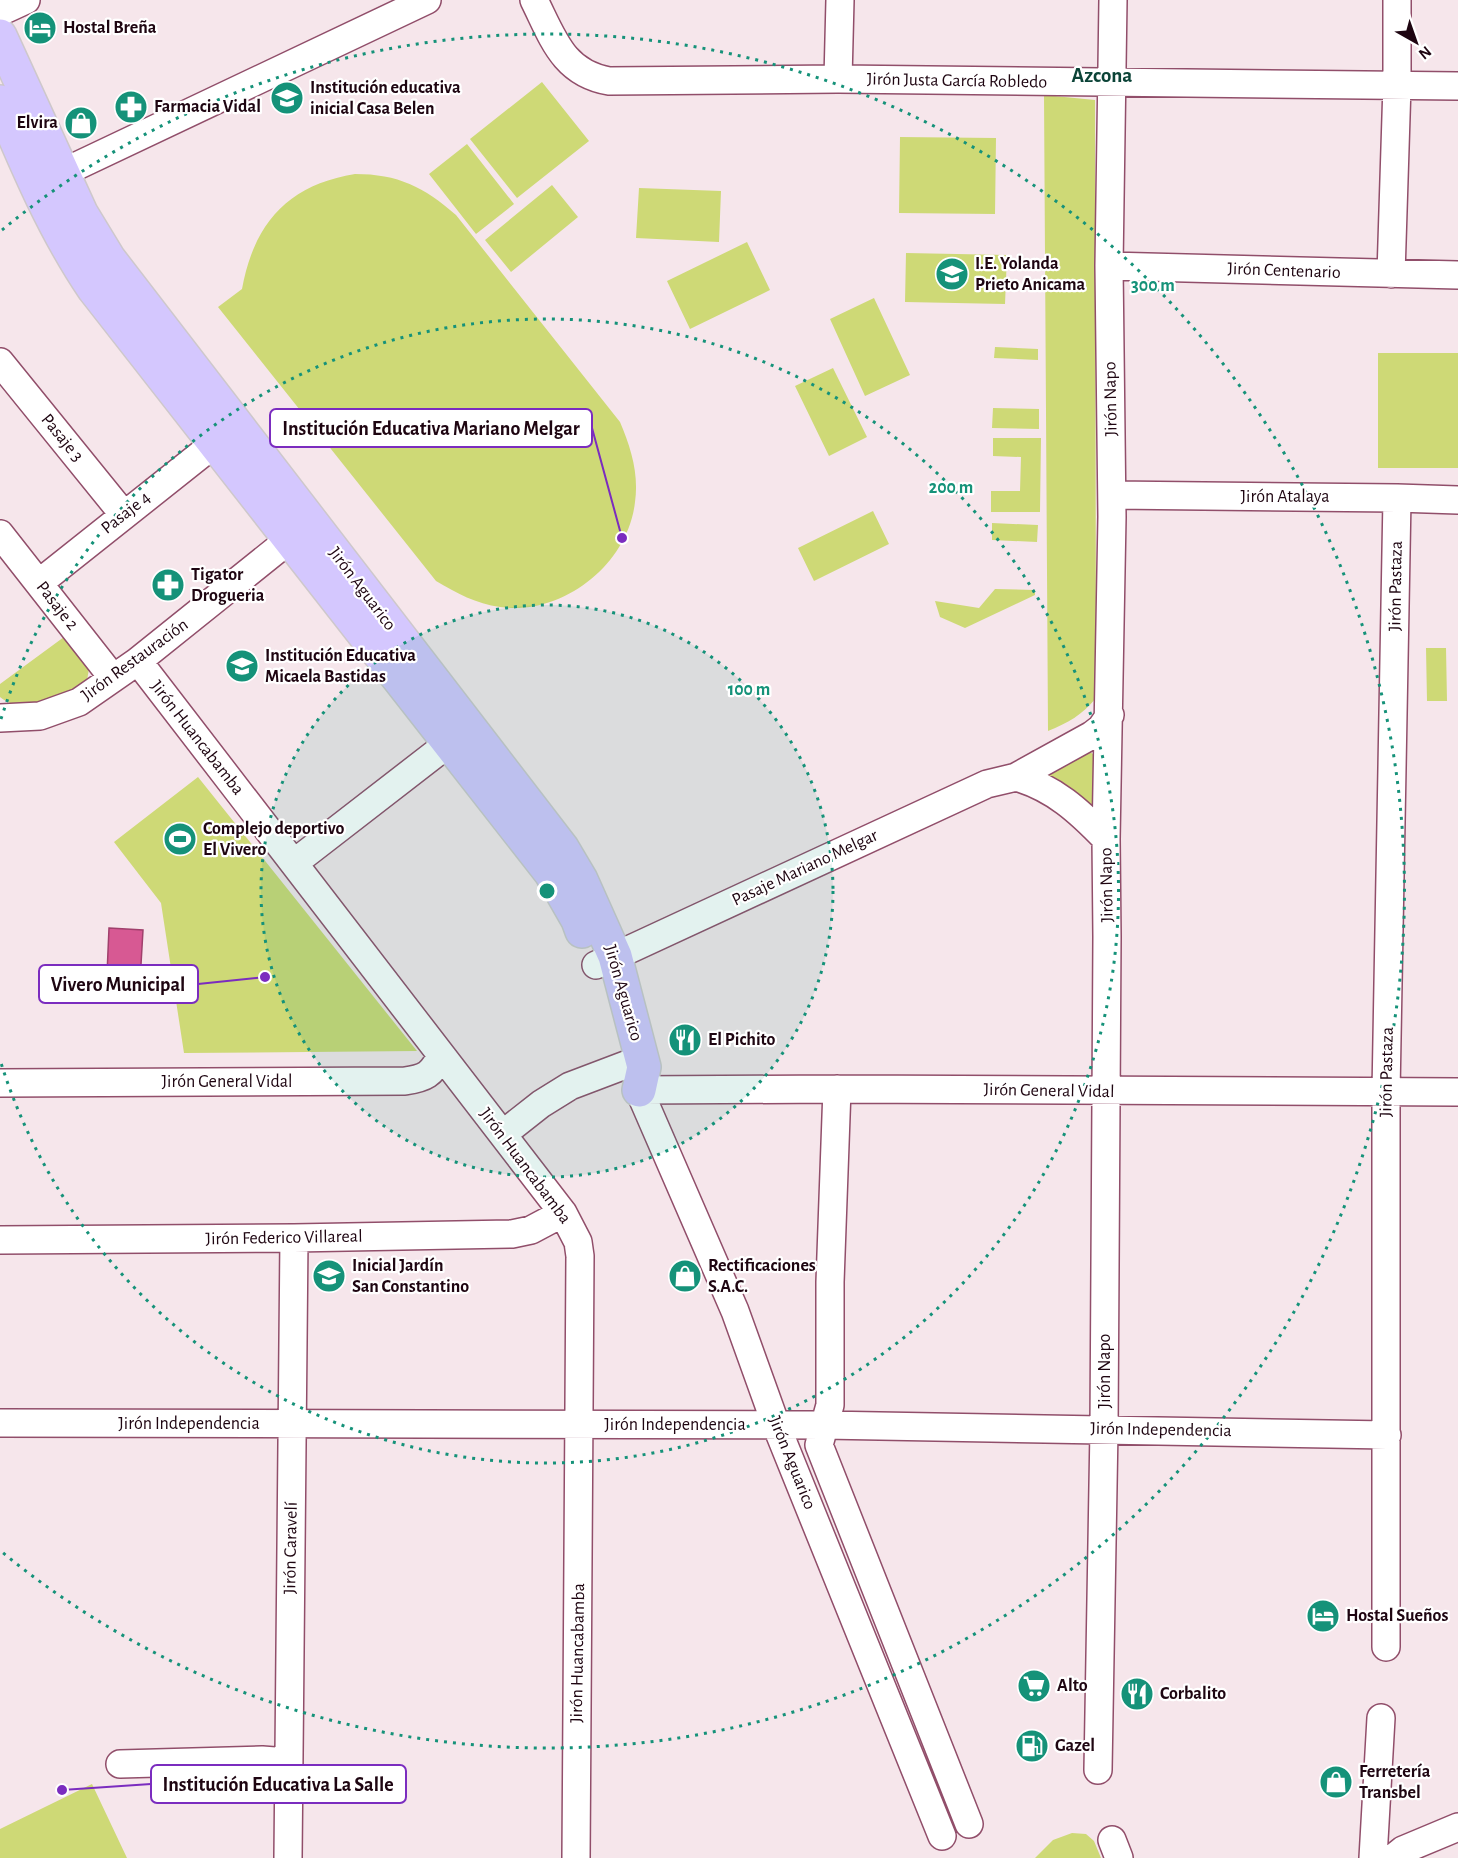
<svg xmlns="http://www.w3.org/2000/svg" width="1458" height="1858" font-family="'Alegreya Sans',sans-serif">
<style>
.green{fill:#ced976}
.water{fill:#d75993;stroke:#a0406c;stroke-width:1.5}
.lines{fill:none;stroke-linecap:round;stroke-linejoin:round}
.minor-casing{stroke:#914e6a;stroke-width:30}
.major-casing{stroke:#cec8cb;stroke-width:36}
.minor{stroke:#fff;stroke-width:27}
.major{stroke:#d4c7fe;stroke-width:33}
.ring{fill:none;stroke:#159279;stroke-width:3;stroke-dasharray:3 6}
.labels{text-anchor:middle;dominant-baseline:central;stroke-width:4.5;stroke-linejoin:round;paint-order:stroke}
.poi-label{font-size:18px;font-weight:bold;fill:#1e0511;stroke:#fff;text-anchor:start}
.street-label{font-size:18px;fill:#1e0511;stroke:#fff}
.quarter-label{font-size:21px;font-weight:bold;fill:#0b4337;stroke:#fff}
.centre{fill:#159279;stroke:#fff;stroke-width:3}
.ring-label{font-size:18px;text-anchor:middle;font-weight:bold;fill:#159279;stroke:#fff;stroke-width:4.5;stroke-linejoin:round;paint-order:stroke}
.leader{fill:none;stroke:#7b2cbf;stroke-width:2}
.callout-dot{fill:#7b2cbf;stroke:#fff;stroke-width:2}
.callout{fill:#fff;stroke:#7b2cbf;stroke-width:2}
.callout-label{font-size:20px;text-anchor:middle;font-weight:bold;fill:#1e0511}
</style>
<rect width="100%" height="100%" fill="#f6e6eb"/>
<path class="green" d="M542 82 589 141 517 198 470 139Z
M1044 95 1095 100 1096 698C1082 715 1068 723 1048 731Z
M900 137 996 138 995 214 899 213Z
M467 144 514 204 476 234 429 174Z
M355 174C398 174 424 187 456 215L620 422C631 448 639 474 635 502 628 565 562 616 500 607 476 604 457 593 436 581L218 307 242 289C254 223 288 185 355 174Z
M552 185 578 217 511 272 485 240Z
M639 188 721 191 719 242 636 238Z
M747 242 770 290 690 329 667 281Z
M906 253 1007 255 1005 304 905 302Z
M874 298 910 375 865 396 830 319Z
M995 347 1038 349V360L994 358Z
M1378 353H1458V468H1378Z
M833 368 867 437 829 456 795 386Z
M993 408 1039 409V429L992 428Z
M993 438H1041L1040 512H991V491H1020L1021 457 993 456Z
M873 511 889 544 814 581 798 548Z
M992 523 1038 525 1037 542 992 540Z
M995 589 1035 590V595L965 628 940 617 935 601 979 608Z
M64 637 89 669 86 686C60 696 26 718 0 697V684Z
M1426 648H1446L1447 701H1427Z
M1089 751 1094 755V804L1089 805 1042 772Z
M198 777 417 1051 184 1053 161 903 114 842Z
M92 1784 127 1858H0V1829Z
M1072 1833 1086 1834 1094 1841 1101 1858H1035L1053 1840Z"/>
<path class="water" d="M109 928 143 930 139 999 106 998Z"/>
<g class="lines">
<g class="minor-casing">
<path id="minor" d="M534 0C553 38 563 73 609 81L838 79 1458 86
M0 12 26 0
M838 79 840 0
M43 182 427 0
M1109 266 1458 275
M1391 274 1397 85V0
M0 362 124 515
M1112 495 1397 498 1458 500
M0 534 113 678
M39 583 214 444
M138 661 563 1213 578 1242 580 1256 576 1858
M0 718 40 716 79 702 138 661 305 527
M1016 777C1054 788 1079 811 1106 839
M294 863 449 743
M596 965 987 784 1016 777 1092 735 1101 728 1110 715
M0 1083 405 1081C425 1078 432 1075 441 1055
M837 1089 830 1282V1405L819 1445 969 1824
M503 1134 541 1104 570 1086 628 1064
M0 1240 294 1238 512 1234 531 1230 563 1213
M0 1423 824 1425 1387 1435
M1386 1647V1092L1397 498
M120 1764 262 1760 288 1762
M1098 1770 1104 1429 1107 937 1106 839 1112 517 1109 266 1113 0
M942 1836 776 1425 735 1311 639 1090 837 1089 1458 1092
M1112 1840 1119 1858
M288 1858 294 1238
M1373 1858 1381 1718
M1393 1858 1403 1850 1458 1827"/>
</g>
<g class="major-casing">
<path id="major" d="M0 36 81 213 109 259 562 848 581 880 615 956 644 1067 639 1090
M0 102C27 166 55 232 94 289L551 873 578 920 582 931"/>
</g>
<use href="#minor" class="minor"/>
<use href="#major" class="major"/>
</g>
<circle cx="547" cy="891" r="286" fill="#159279" fill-opacity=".12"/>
<g class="ring">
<circle cx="547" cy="891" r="286"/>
<path d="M1 719A572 572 0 1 1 1 1063"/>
<path d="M2 230A857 857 0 1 1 2 1552"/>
</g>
<defs>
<g id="hotel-disc" transform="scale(1.725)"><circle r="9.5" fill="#159279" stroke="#fff"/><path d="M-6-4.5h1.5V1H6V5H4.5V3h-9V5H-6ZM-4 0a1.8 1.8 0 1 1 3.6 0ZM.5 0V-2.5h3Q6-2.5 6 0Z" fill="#fff"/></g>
<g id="school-disc" transform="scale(1.725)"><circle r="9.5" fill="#159279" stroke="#fff"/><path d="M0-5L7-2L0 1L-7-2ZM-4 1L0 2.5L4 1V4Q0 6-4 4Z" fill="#fff"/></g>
<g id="pharmacy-disc" transform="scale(1.725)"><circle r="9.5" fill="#159279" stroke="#fff"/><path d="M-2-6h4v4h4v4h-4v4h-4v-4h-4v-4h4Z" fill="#fff"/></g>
<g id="shop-disc" transform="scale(1.725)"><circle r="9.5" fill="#159279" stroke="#fff"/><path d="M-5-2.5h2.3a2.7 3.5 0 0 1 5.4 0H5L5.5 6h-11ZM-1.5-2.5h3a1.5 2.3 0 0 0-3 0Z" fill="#fff"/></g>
<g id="stadium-disc" transform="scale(1.725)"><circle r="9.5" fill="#159279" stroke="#fff"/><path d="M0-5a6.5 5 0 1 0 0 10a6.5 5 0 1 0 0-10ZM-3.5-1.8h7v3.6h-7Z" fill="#fff"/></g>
<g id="restaurant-disc" transform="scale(1.725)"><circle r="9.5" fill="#159279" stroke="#fff"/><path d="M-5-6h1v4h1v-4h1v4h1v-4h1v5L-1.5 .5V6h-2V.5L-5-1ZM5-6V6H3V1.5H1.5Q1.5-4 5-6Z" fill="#fff"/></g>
<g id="supermarket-disc" transform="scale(1.725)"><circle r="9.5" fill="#159279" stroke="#fff"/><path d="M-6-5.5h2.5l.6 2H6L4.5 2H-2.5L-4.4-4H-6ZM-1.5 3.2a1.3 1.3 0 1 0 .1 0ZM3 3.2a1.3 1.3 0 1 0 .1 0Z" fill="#fff"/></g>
<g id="fuel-disc" transform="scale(1.725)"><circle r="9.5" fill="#159279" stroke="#fff"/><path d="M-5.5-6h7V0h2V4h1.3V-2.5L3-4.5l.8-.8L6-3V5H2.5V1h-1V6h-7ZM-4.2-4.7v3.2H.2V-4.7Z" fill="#fff"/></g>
</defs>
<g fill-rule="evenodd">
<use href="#hotel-disc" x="40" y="28"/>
<use href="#school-disc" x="287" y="98"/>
<use href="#pharmacy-disc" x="131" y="107"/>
<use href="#shop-disc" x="81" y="123"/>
<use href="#school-disc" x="952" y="274"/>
<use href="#pharmacy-disc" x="168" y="585"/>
<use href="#school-disc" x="242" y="666"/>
<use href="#stadium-disc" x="180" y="839"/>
<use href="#restaurant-disc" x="685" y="1040"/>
<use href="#school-disc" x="329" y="1276"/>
<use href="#shop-disc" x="685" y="1276"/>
<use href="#hotel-disc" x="1323" y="1616"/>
<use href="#supermarket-disc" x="1034" y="1686"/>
<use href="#restaurant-disc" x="1137" y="1694"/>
<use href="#fuel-disc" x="1032" y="1746"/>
<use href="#shop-disc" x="1336" y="1782"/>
</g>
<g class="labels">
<g class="poi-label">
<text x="63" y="28">Hostal Breña</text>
<text x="310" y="88">Institución educativa<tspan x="310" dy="21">inicial Casa Belen</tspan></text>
<text x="154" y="107">Farmacia Vidal</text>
<text x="58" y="123" text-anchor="end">Elvira</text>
<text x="975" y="264">I.E. Yolanda<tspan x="975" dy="21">Prieto Anicama</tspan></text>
<text x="191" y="575">Tigator<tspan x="191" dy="21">Drogueria</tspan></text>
<text x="265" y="656">Institución Educativa<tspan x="265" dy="21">Micaela Bastidas</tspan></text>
<text x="203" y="829">Complejo deportivo<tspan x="203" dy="21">El Vivero</tspan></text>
<text x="708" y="1040">El Pichito</text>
<text x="352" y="1266">Inicial Jardín<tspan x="352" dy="21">San Constantino</tspan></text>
<text x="708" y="1266">Rectificaciones<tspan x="708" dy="21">S.A.C.</tspan></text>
<text x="1346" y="1616">Hostal Sueños</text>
<text x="1057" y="1686">Alto</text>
<text x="1160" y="1694">Corbalito</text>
<text x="1055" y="1746">Gazel</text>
<text x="1359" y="1772">Ferretería<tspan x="1359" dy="21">Transbel</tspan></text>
</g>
<g class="street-label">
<text transform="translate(957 81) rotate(1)">Jirón Justa García Robledo</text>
<text transform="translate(1284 271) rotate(2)">Jirón Centenario</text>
<text transform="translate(1111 399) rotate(-91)">Jirón Napo</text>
<text transform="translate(62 438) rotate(51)">Pasaje 3</text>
<text x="1285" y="497">Jirón Atalaya</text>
<text transform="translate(126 513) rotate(-38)">Pasaje 4</text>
<text transform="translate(1396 586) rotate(-89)">Jirón Pastaza</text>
<text transform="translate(362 589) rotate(53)">Jirón Aguarico</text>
<text transform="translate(57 606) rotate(52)">Pasaje 2</text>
<text transform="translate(135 660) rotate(-36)">Jirón Restauración</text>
<text transform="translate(197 738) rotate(52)">Jirón Huancabamba</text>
<text transform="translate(805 868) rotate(-25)">Pasaje Mariano Melgar</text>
<text transform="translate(1107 885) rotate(-91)">Jirón Napo</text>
<text transform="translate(623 993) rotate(74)">Jirón Aguarico</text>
<text transform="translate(1387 1072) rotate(-89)">Jirón Pastaza</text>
<text x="227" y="1082">Jirón General Vidal</text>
<text transform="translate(1049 1091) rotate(1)">Jirón General Vidal</text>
<text transform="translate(525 1166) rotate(53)">Jirón Huancabamba</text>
<text transform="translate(284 1238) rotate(-1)">Jirón Federico Villareal</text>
<text transform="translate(1105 1371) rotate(-90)">Jirón Napo</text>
<text x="189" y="1424">Jirón Independencia</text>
<text x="675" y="1425">Jirón Independencia</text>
<text transform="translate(1161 1430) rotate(1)">Jirón Independencia</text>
<text transform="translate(792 1463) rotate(68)">Jirón Aguarico</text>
<text transform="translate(291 1548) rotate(-89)">Jirón Caravelí</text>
<text transform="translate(578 1653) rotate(-89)">Jirón Huancabamba</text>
</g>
<g class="quarter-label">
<text x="1102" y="75">Azcona</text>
</g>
</g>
<circle cx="547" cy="891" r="9" class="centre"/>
<g class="ring-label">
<text x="1153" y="291">300 m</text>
<text x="951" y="493">200 m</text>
<text x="749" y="695">100 m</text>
</g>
<path class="leader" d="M622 538L592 428M265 977L198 984M62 1790L151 1784"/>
<g class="callout-dot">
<circle cx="622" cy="538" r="6"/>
<circle cx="265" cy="977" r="6"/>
<circle cx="62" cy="1790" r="6"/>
</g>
<g class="callout">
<rect x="270" y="409" width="322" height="38" rx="6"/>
<rect x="39" y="965" width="159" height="38" rx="6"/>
<rect x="151" y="1765" width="255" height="38" rx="6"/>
</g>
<g class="callout-label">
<text x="431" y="435">Institución Educativa Mariano Melgar</text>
<text x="118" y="991">Vivero Municipal</text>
<text x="278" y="1791">Institución Educativa La Salle</text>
</g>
<g transform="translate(1416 42) rotate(140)" stroke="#ffffff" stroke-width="4.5" paint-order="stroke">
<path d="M0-4.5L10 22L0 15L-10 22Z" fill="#1e0511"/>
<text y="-9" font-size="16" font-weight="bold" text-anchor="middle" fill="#1e0511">N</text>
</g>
</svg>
